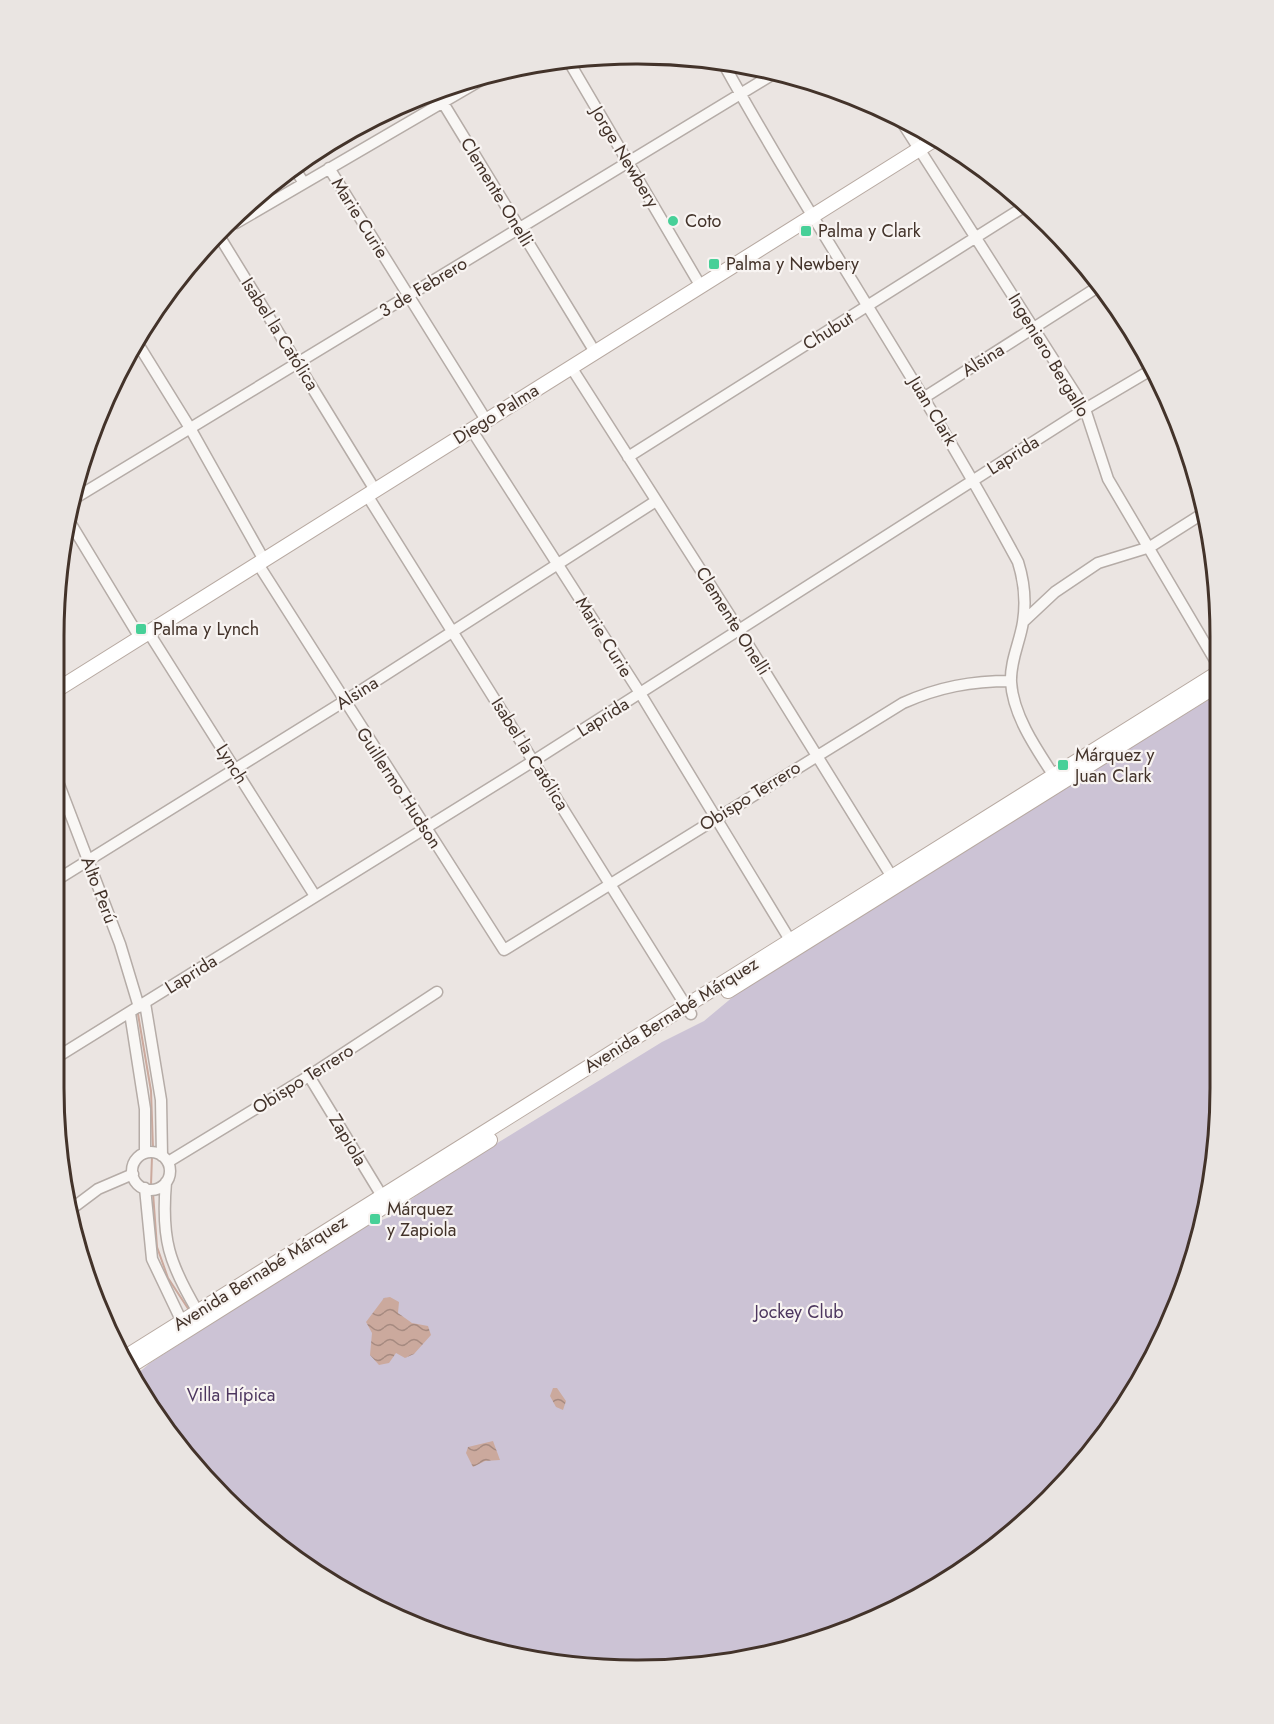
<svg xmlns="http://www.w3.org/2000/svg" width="1274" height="1724" font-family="Jost,sans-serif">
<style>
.park{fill:#ccc3d5}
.water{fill:url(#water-waves)}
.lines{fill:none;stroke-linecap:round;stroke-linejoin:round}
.stream{stroke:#cba99d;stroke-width:2}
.minor-casing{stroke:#b5aca7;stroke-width:13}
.major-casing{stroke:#b7a9a1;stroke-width:16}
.minor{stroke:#f9f7f5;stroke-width:10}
.major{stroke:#fff;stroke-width:14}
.poi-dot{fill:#47d098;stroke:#f8f4f2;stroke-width:2}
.labels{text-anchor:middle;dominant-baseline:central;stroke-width:4.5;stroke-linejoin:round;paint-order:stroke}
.street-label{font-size:18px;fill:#43332a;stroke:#f8f4f2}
.poi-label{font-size:18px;fill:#43332a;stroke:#f8f4f2;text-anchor:start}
.park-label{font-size:18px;fill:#4d375f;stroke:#f8f4f2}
.rim{fill:none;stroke:#43332a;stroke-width:3}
</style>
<defs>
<pattern id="water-waves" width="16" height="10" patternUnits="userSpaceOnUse" patternTransform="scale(1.5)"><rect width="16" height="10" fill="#cba99d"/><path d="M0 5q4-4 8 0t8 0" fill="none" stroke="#a68a80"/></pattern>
</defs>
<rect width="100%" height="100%" fill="#ebe5e2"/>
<path class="park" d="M1216 695 1219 1125 1189 1274 1142 1378 1076 1471 992 1549 860 1625 713 1665 524 1659 379 1610 253 1526 152 1411 136 1375 150 1363 357 1230 387 1218 434 1182 662 1042 704 1021 746 986 1020 810 1062 790Z"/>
<path class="water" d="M390 1297 399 1302 398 1313 412 1323 428 1326 431 1335 414 1354 405 1358 396 1353 389 1363 379 1365 370 1355 372 1333 366 1322 384 1298Z
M553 1388H557L566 1401 563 1410 556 1407 550 1396Z
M493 1441 500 1460 485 1461 473 1467 466 1453 468 1447Z"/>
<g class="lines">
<path class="stream" d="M138 1014 151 1091 153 1149
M151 1185 152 1156
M153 1193 157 1247 168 1278 189 1310"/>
<g class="minor-casing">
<path id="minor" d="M568 60 700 285
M722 61C816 231 926 391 1018 562 1024 581 1026 603 1023 622 1020 642 1010 661 1011 682 1013 717 1039 753 1058 782
M437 93 595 352
M900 119 1085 409 1108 479 1216 662
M294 167 303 182
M329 168 486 420
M236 223 495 72
M221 239 375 490
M138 344 190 428 264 560
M571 367 739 630 892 877
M925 397 1101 285
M471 429 640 693 790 940
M628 457 1027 205
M367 495 691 1014
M72 500 775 73
M68 519 140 638
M258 564 504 950 903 703C939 687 971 681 1011 681
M1023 622 1055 592 1098 563 1150 547 1202 514
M149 633 315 896
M55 774 120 944 139 1007
M55 881 343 702 656 501
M145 1003 161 1100 162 1156
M130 1013 145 1109V1153
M54 1059 535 760 1085 409 1151 370
M309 1076 385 1201
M132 1171a19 19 0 1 1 38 0a19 19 0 1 1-38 0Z
M168 1162 309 1076 437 992
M166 1182C161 1239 169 1263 198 1312
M145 1188 152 1259 182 1322
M70 1210 98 1189 133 1174"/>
</g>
<g class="major-casing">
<path id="major" d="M55 691 937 138
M728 991 1216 686
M127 1356 1216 674
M132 1365 490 1140"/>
</g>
<use href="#minor" class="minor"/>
<use href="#major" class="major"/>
</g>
<g class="poi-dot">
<circle cx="673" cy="221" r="6"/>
<rect x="800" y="225" width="12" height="12" rx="3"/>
<rect x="708" y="258" width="12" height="12" rx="3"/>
<rect x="135" y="623" width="12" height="12" rx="3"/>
<rect x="1057" y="759" width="12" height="12" rx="3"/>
<rect x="369" y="1213" width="12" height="12" rx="3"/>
</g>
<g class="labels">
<g class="street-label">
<text transform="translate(625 157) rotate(59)">Jorge Newbery</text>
<text transform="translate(497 192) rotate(59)">Clemente Onelli</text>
<text transform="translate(360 218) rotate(58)">Marie Curie</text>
<text transform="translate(423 287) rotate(-31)">3 de Febrero</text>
<text transform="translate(828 331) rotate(-32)">Chubut</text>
<text transform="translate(280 334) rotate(58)">Isabel la Católica</text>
<text transform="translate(1049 355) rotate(59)">Ingeniero Bergallo</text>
<text transform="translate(983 360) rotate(-32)">Alsina</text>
<text transform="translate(933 411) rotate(59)">Juan Clark</text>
<text transform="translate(496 414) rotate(-32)">Diego Palma</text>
<text transform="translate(1013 455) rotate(-32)">Laprida</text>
<text transform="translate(733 621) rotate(58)">Clemente Onelli</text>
<text transform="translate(604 637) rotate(58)">Marie Curie</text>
<text transform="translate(357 693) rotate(-32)">Alsina</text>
<text transform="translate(603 717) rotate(-32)">Laprida</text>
<text transform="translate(530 754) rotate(58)">Isabel la Católica</text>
<text transform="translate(232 764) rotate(58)">Lynch</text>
<text transform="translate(399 788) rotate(57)">Guillermo Hudson</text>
<text transform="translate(750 796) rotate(-32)">Obispo Terrero</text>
<text transform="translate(99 890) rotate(69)">Alto Perú</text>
<text transform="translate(191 974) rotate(-32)">Laprida</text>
<text transform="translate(671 1015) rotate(-32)">Avenida Bernabé Márquez</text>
<text transform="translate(303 1079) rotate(-32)">Obispo Terrero</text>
<text transform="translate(348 1140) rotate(59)">Zapiola</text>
<text transform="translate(260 1273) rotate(-32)">Avenida Bernabé Márquez</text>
</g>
<g class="poi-label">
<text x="685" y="221">Coto</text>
<text x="818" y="231">Palma y Clark</text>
<text x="726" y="264">Palma y Newbery</text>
<text x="153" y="629">Palma y Lynch</text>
<text x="1075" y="755">Márquez y<tspan x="1075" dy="21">Juan Clark</tspan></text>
<text x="387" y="1209">Márquez<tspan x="387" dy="21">y Zapiola</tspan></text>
</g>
<g class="park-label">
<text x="799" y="1312">Jockey Club</text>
<text x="231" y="1395">Villa Hípica</text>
</g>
</g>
<path d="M0 0H1274V1724H0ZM636 64H638A572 572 0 0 1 1210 636V1088A572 572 0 0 1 638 1660H636A572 572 0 0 1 64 1088V636A572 572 0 0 1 636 64Z" fill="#eae5e2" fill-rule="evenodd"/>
<path class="rim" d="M636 64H638A572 572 0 0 1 1210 636V1088A572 572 0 0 1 638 1660H636A572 572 0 0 1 64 1088V636A572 572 0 0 1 636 64Z"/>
</svg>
